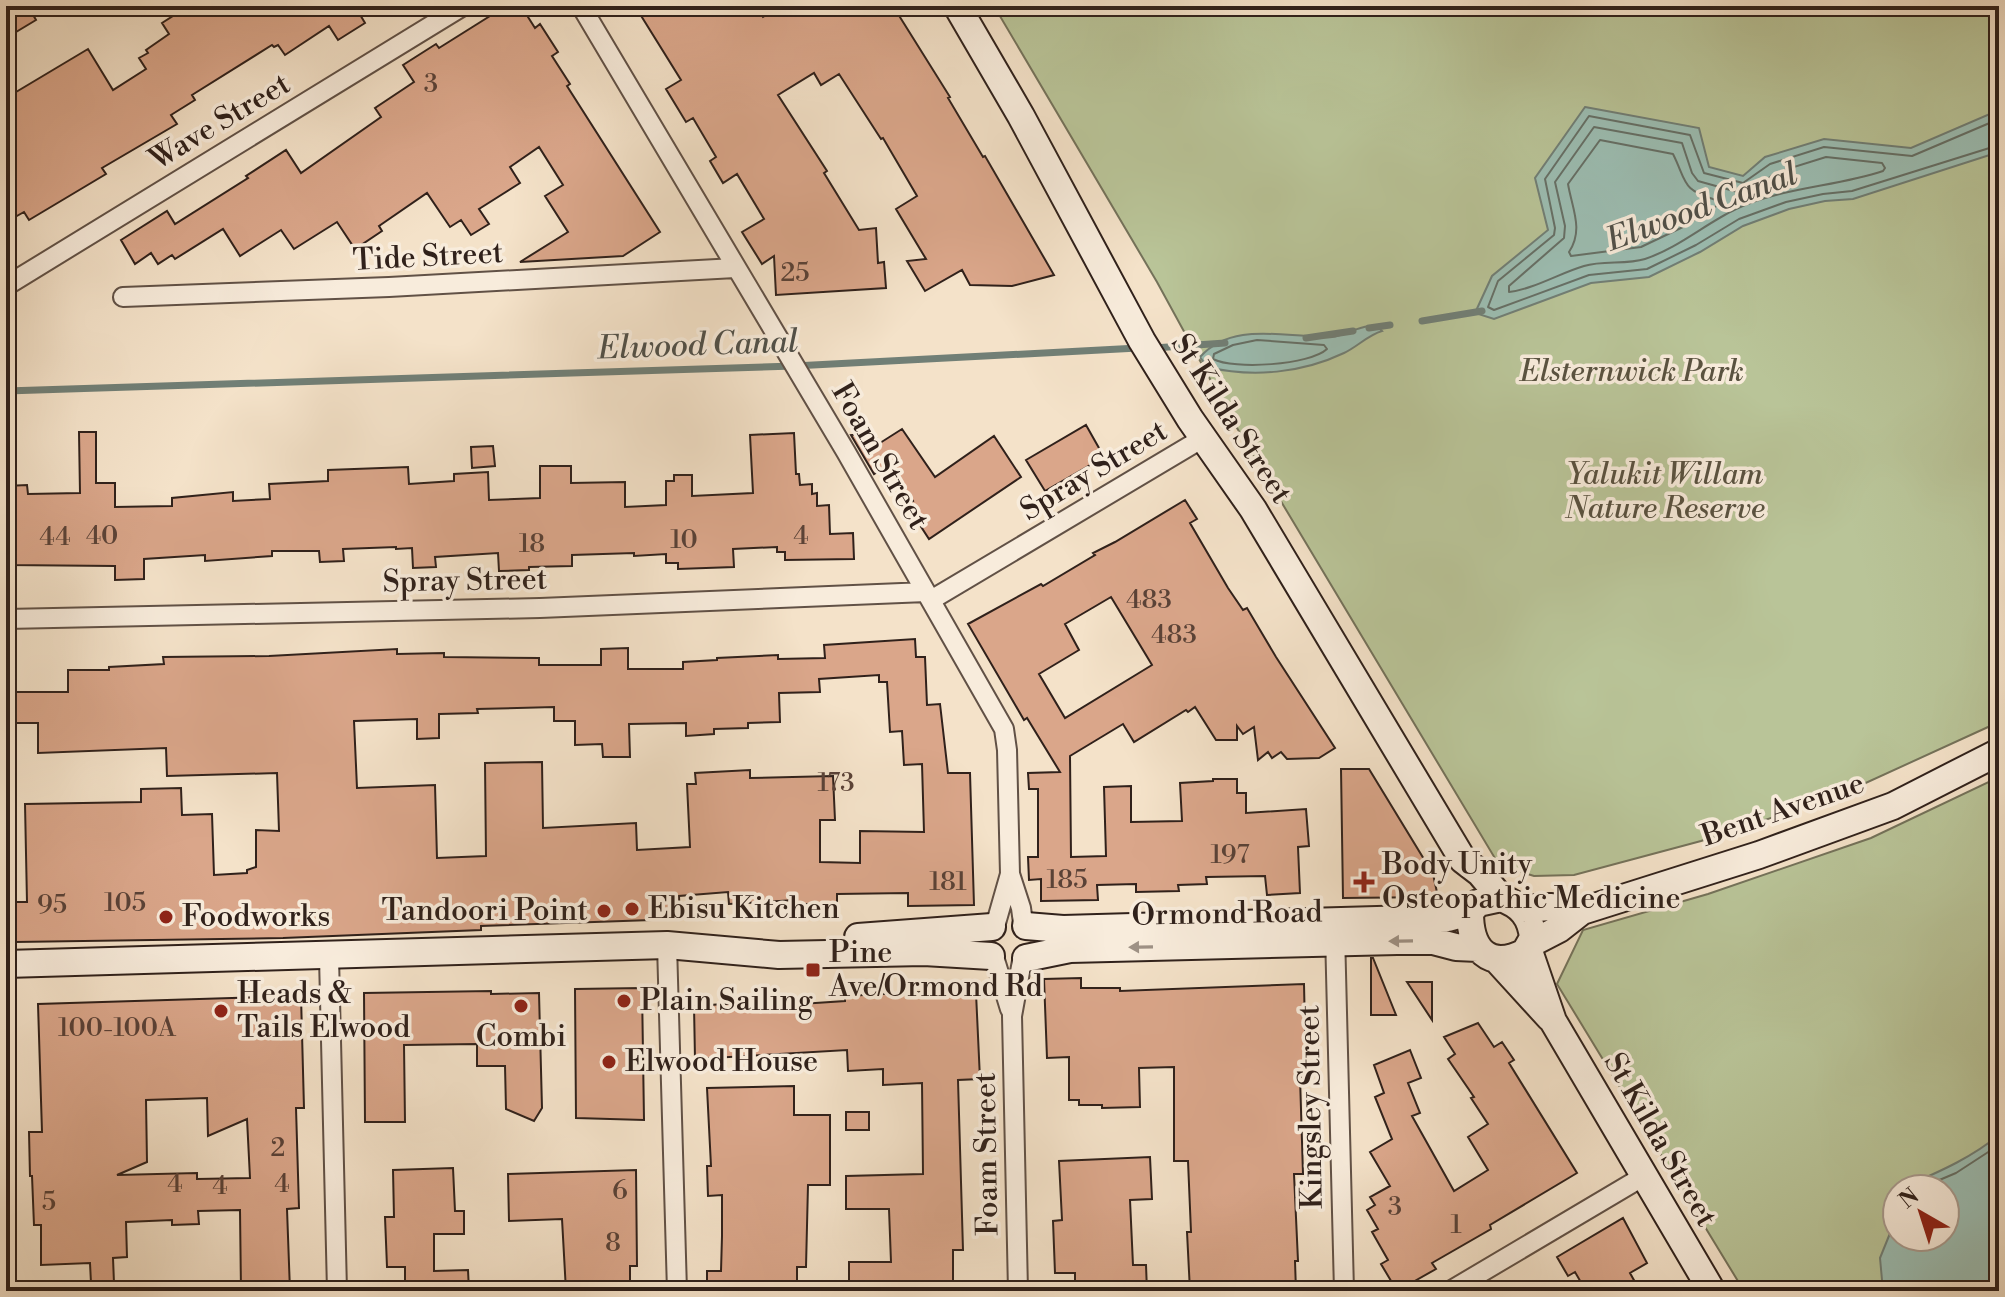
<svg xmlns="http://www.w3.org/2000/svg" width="2005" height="1297" font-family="'Libre Bodoni',serif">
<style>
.green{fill:#b9c498;stroke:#74725a;stroke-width:2;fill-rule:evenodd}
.water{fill:#9cbeb3;stroke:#717f76;stroke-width:2}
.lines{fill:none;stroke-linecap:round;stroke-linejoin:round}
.shore{stroke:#667067;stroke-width:2}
.stream{stroke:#717f76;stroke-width:7}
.building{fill:#daa68a;stroke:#30211b;stroke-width:2;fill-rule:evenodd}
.street-casing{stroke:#615146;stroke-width:22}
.secondary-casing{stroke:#30211b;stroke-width:30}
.street{stroke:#f8ecdc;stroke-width:18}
.secondary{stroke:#f8ecdc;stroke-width:26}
.oneway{fill:#9e9185}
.poi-dot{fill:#8f2418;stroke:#f8ecdc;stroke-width:3}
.labels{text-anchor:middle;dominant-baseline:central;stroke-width:7;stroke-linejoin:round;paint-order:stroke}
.number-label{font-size:26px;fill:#5a4237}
.street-label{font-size:30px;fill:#30211b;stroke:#f8ecdc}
.park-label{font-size:30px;font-style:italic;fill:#595240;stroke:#f8ecdc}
.poi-label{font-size:30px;fill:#30211b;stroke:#f8ecdc;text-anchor:start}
.water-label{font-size:32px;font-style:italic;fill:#505049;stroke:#f8ecdc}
</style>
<rect width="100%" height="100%" fill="#f4e2c9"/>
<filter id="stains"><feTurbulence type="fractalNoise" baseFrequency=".0025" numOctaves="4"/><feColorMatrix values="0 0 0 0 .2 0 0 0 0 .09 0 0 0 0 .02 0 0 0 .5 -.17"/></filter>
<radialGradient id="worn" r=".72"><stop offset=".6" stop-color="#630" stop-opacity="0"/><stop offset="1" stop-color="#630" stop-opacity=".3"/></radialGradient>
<path class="green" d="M994 6H1999V722L1835 797 1701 841 1574 875 1534 876 1499 865 1234 423 1157 282Z
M1999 777V1291H1744L1557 984 1583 930 1708 894 1871 838ZM1897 1189H1945V1237H1897Z"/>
<path class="water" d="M1585 107 1699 128 1709 167 1743 176 1765 157 1824 139 1911 148 1999 110V152L1853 199 1825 201 1789 209 1743 226 1700 252 1649 277 1591 283 1494 319 1475 313 1492 276 1548 230 1535 178Z
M1369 326 1378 327 1382 331C1368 335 1357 347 1344 353 1302 373 1253 378 1207 367L1200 357C1228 326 1270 334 1307 336 1315 336 1325 338 1332 337 1345 335 1355 328 1369 326Z
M1999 1135V1291H1883L1880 1258 1897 1216V1237H1945V1189H1908L1911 1184C1943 1170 1972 1157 1999 1135Z"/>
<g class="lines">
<path class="shore" d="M1999 119 1912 156 1824 147 1770 164 1743 183 1704 173 1690 135 1589 116 1545 179 1555 228 1554 235 1498 281 1488 307 1494 310 1589 275 1647 269 1696 245 1739 219 1786 202 1823 194 1852 191 1999 145
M1594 127 1682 143 1692 173 1698 181 1741 193 1754 190 1775 173 1826 157 1882 163 1885 168 1883 171C1835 187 1783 187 1736 209 1705 224 1678 248 1645 259 1626 265 1603 260 1584 266 1560 273 1534 289 1509 292V286L1564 238 1565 226 1555 182Z
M1600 140 1673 154C1687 182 1681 190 1716 200L1718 205 1685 226 1641 247 1571 256 1569 252C1584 230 1572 208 1568 184Z
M1257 340 1324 345 1327 349C1310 365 1234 370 1213 359L1214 354 1233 345Z
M1918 1189 1956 1173 1999 1145"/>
<path class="stream" d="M1422 321 1482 311
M1369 328 1390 325
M1306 338 1353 331
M1154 348 1225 343
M6 391 794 366 1138 348"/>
</g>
<path class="building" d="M6 6H28L36 20 6 38Z
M199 6H360L356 8 365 23 338 40 329 26 285 55 278 45 274 47 272 45 192 95 195 100 171 115 177 124 102 168 106 174 29 220 24 212 6 222V98L88 49 113 90 146 69 139 58 148 53 146 50 169 34 162 23 184 9 187 14Z
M506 6H521L535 28 540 24 558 52 552 56 570 84 567 86 660 232 623 256 520 262 568 232 545 196 563 185 539 147 510 167 520 183 479 209 489 224 471 235 461 220 450 227 427 193 379 226 382 231 355 249 337 222 294 249 281 230 240 256 223 229 175 259 172 255 158 264 151 253 135 264 121 240 167 211 175 224 248 178 246 176 286 150 301 173 381 117 375 108 414 82 403 65 436 44 439 48Z
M635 6H739L744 13 756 6 763 17 781 6H893L950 97 948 98 983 157 985 156 1054 275 1012 286 970 285 962 270 925 291 907 261 926 259 896 209 917 196 883 138 881 139 839 74 821 85 814 73 778 95 827 171 824 173 859 230 876 228 878 263 884 262 886 288 776 295 774 256 762 264 742 232 764 219 737 174 723 183 710 161 716 157 693 118 686 122 666 89 681 80Z
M1086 425 1104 457 1045 491 1026 460Z
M902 429 935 477 994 436 1021 477 929 539 907 505 913 501 888 465 874 474 851 435 873 433 880 443Z
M79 432H96V483H115V507L172 506V498L233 492V501L270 499 269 484 328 481V470L408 467 409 484 454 481V474L488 472 489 500 540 498V466H571V483L625 482V507L666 505V481H674V475H692V496L753 493 750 435 794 433 796 474H799L800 485 812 484V494L817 493V506L829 505 830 534 853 533 854 559 785 560V552H777V547L733 549 734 567 678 569V563H666V554L634 556V553L572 555V566L529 567V570L499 571 498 553 435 557 436 567 413 568 412 548 396 549V547L343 549 344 561 320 562 319 551H272V556L205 561V555L144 559V579L115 580V566L7 565 6 486 27 485 28 494 80 493Z
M493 446 495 466 472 468 471 447Z
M1185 500 1197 519 1190 523 1228 588 1243 610 1247 608 1276 657 1335 748 1319 758 1287 759 1281 752 1272 758 1268 752 1258 760 1254 727 1243 734 1237 726V740H1216L1195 707 1188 712 1186 710 1134 742 1123 724 1070 756 1071 857 1106 856 1104 787 1131 786V822L1182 821 1180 783 1213 781V779H1237V793H1246V813L1306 809 1309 846 1298 847 1300 893 1267 895 1265 876 1206 877 1207 884 1178 885 1179 891 1136 892V884L1097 885 1098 900 1041 901V879L1029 880 1028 857H1038V789H1029L1028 773 1060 772 1027 718 1024 720 968 624 1041 584 1043 586 1095 555 1093 553 1115 542ZM1111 597 1152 665 1065 718 1039 674 1079 650 1065 624Z
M915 639 916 657H925L927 705 940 704 948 773H970L974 905 908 906V893L837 894V904H795V900L729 904 728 892 679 896 680 919 481 926V930L283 938 15 942 14 902H27L25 804 141 802V789L181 788 182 815 212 814 214 875 247 873V870L256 867V830L279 831 277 773 167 776 166 748 38 753V723H11L12 692H68V670H109V667L164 664 163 657 269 656 397 649V654L444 653V657L539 658V665H601V649L628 648V669H683V662L717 660V658L778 655V659L825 658 824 645ZM879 675V682H887L890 732 902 731 904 765 922 764 924 832 860 831V863L820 862V820H835L833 776 750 778V770L695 773 696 784H687L690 847 637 850 636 823 543 828 542 762 485 763 486 856 437 858 435 785 357 788 354 721 417 719V739L439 738V714L478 713 477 709 554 707V721H575V745L602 744 603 757H630L629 724 686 723V736L714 734V729L748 728V723L780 722 779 693 820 692 819 679Z
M1341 769H1369L1433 874 1438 897 1343 898Z
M1371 958H1373L1396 1015H1371Z
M1081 978V988H1120V991L1304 984 1306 1077H1300L1303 1174H1294L1298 1261H1295L1296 1291H1190L1187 1232H1191L1188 1161H1174V1067L1139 1068 1140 1107 1102 1108V1105H1079V1100H1069V1057L1047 1058 1044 979Z
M1407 982H1432V1020Z
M642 988 644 1120 576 1118 575 989Z
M491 991V994L539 993 542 1108 534 1121 506 1109 505 1066H477V1044L404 1045 405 1122H365L364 993Z
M922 992V996L976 993 980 1079 958 1080 963 1250H953V1291H849V1262H891L889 1209H846V1176L923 1174 922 1083 883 1085V1069L848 1071 847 1050 695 1059 694 1006 786 1000V1005L845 1001V996Z
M301 996 304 1108H296L299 1208 287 1209 290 1291H241L240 1210 198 1211 199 1224 172 1225V1220L126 1222 127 1257 113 1258 114 1283H91L90 1263 41 1265V1225H34L32 1176H30L29 1132H42L38 1004ZM207 1098 208 1136 247 1119 250 1178 197 1179V1173L117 1175 147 1162 146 1100Z
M1478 1023 1494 1047 1502 1042 1514 1060 1509 1063 1577 1173 1490 1225 1491 1229 1432 1263 1436 1269 1397 1291 1381 1264 1388 1260 1372 1232 1378 1229 1367 1210 1375 1205 1370 1197 1390 1186 1370 1152 1392 1139 1375 1097 1384 1093 1374 1065 1410 1050 1421 1078 1408 1083 1420 1113 1412 1116 1454 1191 1488 1170 1468 1137 1488 1124 1471 1098 1474 1097 1448 1059 1455 1054 1444 1037Z
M794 1086V1115H830V1185H808L806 1267H797V1291H707V1271H721L722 1236V1195L708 1196 707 1166H711L707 1088Z
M846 1112H869V1130H846Z
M1150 1157 1152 1199 1130 1200 1133 1265H1146L1147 1291H1075V1273H1055L1053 1221 1062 1220 1059 1161Z
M453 1168 455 1211H464V1234H434V1271L468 1270 469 1291H405V1267H387L385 1217H394L393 1170Z
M636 1170 637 1266H630V1291H566L562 1219 509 1221 508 1174Z
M1623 1218 1647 1263 1630 1273 1640 1291H1586L1575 1272 1568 1276 1557 1257Z"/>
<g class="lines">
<g class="street-casing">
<path id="street" d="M581 6 846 452 1004 729 1007 750 1010 874 996 923
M6 286 463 6
M123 297 389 287 735 268
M931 600 1203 438
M6 619 540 608 926 592
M1010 874 1021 908 1023 923
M1335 933 1344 1291
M667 945 677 1291
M329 957 337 1291
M995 960 1010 1009
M1018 1291 1012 1016 1022 961
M1450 1291 1644 1176"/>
</g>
<g class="secondary-casing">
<path id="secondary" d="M957 6 1021 116 1142 341 1190 419 1253 509 1463 860 1480 873 1501 898
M1501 898C1521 905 1531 917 1533 938L1525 952C1488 971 1470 949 1470 912L1478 903Z
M1522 909 1550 907 1582 911
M1026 926 1063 929 1448 918 1470 912
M858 937 992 927
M1532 943 1559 929 1582 911 1759 855 1893 806 1999 752
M1528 948 1553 1021 1712 1291
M1026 958 1070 949 1397 941H1433L1456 947 1478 948
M1497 960 1550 1018
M6 964 667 945 779 955 924 952 991 956"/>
</g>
<use href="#street" class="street"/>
<use href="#secondary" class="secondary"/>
</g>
<defs><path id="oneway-solid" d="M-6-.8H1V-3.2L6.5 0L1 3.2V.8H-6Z" transform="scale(2)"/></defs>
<g class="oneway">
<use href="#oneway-solid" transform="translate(1401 941) rotate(179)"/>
<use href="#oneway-solid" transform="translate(1141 947) rotate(179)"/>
</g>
<g class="poi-dot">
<path d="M1360 870h8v8h8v8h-8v8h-8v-8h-8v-8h8z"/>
<circle cx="632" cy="909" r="8"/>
<circle cx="604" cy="911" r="8"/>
<circle cx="166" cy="917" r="8"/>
<rect x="805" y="962" width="16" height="16" rx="4"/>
<circle cx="624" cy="1001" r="8"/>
<circle cx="521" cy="1006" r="8"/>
<circle cx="221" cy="1011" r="8"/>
<circle cx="609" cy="1062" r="8"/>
</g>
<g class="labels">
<g class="number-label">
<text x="431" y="84">3</text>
<text x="795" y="273">25</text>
<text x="102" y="536">40</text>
<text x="801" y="536">4</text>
<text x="55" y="537">44</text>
<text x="684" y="540">10</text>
<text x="532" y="544">18</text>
<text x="1149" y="600">483</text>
<text x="1174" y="635">483</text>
<text x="836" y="783">173</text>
<text x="1230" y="855">197</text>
<text x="1067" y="880">185</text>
<text x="948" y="882">181</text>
<text x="125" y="903">105</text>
<text x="52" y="905">95</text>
<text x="117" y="1028">100-100A</text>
<text x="278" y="1148">2</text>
<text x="175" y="1184">4</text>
<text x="282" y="1184">4</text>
<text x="220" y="1186">4</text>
<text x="620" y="1191">6</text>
<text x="49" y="1202">5</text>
<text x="1395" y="1207">3</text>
<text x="1456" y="1225">1</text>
<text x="613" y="1243">8</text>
</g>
<g class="street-label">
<text transform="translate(220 122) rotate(-31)">Wave Street</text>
<text transform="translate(428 257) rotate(-3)">Tide Street</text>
<text transform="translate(1231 419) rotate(57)">St Kilda Street</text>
<text transform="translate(880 456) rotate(60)">Foam Street</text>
<text transform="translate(1094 471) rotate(-31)">Spray Street</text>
<text transform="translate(465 581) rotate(-1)">Spray Street</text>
<text transform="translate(1783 810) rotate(-19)">Bent Avenue</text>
<text transform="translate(1227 914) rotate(-1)">Ormond Road</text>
<text transform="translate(1311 1107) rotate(-91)">Kingsley Street</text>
<text transform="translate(1660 1140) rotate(60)">St Kilda Street</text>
<text transform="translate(987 1154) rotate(-91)">Foam Street</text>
</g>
<g class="park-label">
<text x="1632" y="372">Elsternwick Park</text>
<text x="1665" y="475">Yalukit Willam<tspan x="1665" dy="34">Nature Reserve</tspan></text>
</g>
<g class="poi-label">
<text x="1382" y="865">Body Unity<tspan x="1382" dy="34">Osteopathic Medicine</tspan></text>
<text x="648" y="909">Ebisu Kitchen</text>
<text x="588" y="911" text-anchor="end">Tandoori Point</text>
<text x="182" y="917">Foodworks</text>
<text x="829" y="953">Pine<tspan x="829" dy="34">Ave/Ormond Rd</tspan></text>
<text x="237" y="994">Heads &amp;<tspan x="237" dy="34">Tails Elwood</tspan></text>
<text x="640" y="1001">Plain Sailing</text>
<text x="521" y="1037" text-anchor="middle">Combi</text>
<text x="625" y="1062">Elwood House</text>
</g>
<g class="water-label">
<text transform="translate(1702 207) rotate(-20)">Elwood Canal</text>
<text transform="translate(698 345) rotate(-2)">Elwood Canal</text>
</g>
</g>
<rect width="2005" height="1297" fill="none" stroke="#f4e2c9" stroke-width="32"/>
<rect x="8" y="8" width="1989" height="1281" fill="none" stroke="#30211b" stroke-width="4"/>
<rect x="16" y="16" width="1973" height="1265" fill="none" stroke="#30211b" stroke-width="2"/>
<g transform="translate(1921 1213) rotate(321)"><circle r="38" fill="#f8ecdc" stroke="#a89b8f" stroke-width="2"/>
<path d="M0-6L14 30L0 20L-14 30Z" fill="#8f2418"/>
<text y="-12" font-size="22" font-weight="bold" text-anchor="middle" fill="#30211b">N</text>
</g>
<rect width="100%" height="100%" filter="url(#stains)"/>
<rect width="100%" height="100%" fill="url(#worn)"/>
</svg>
